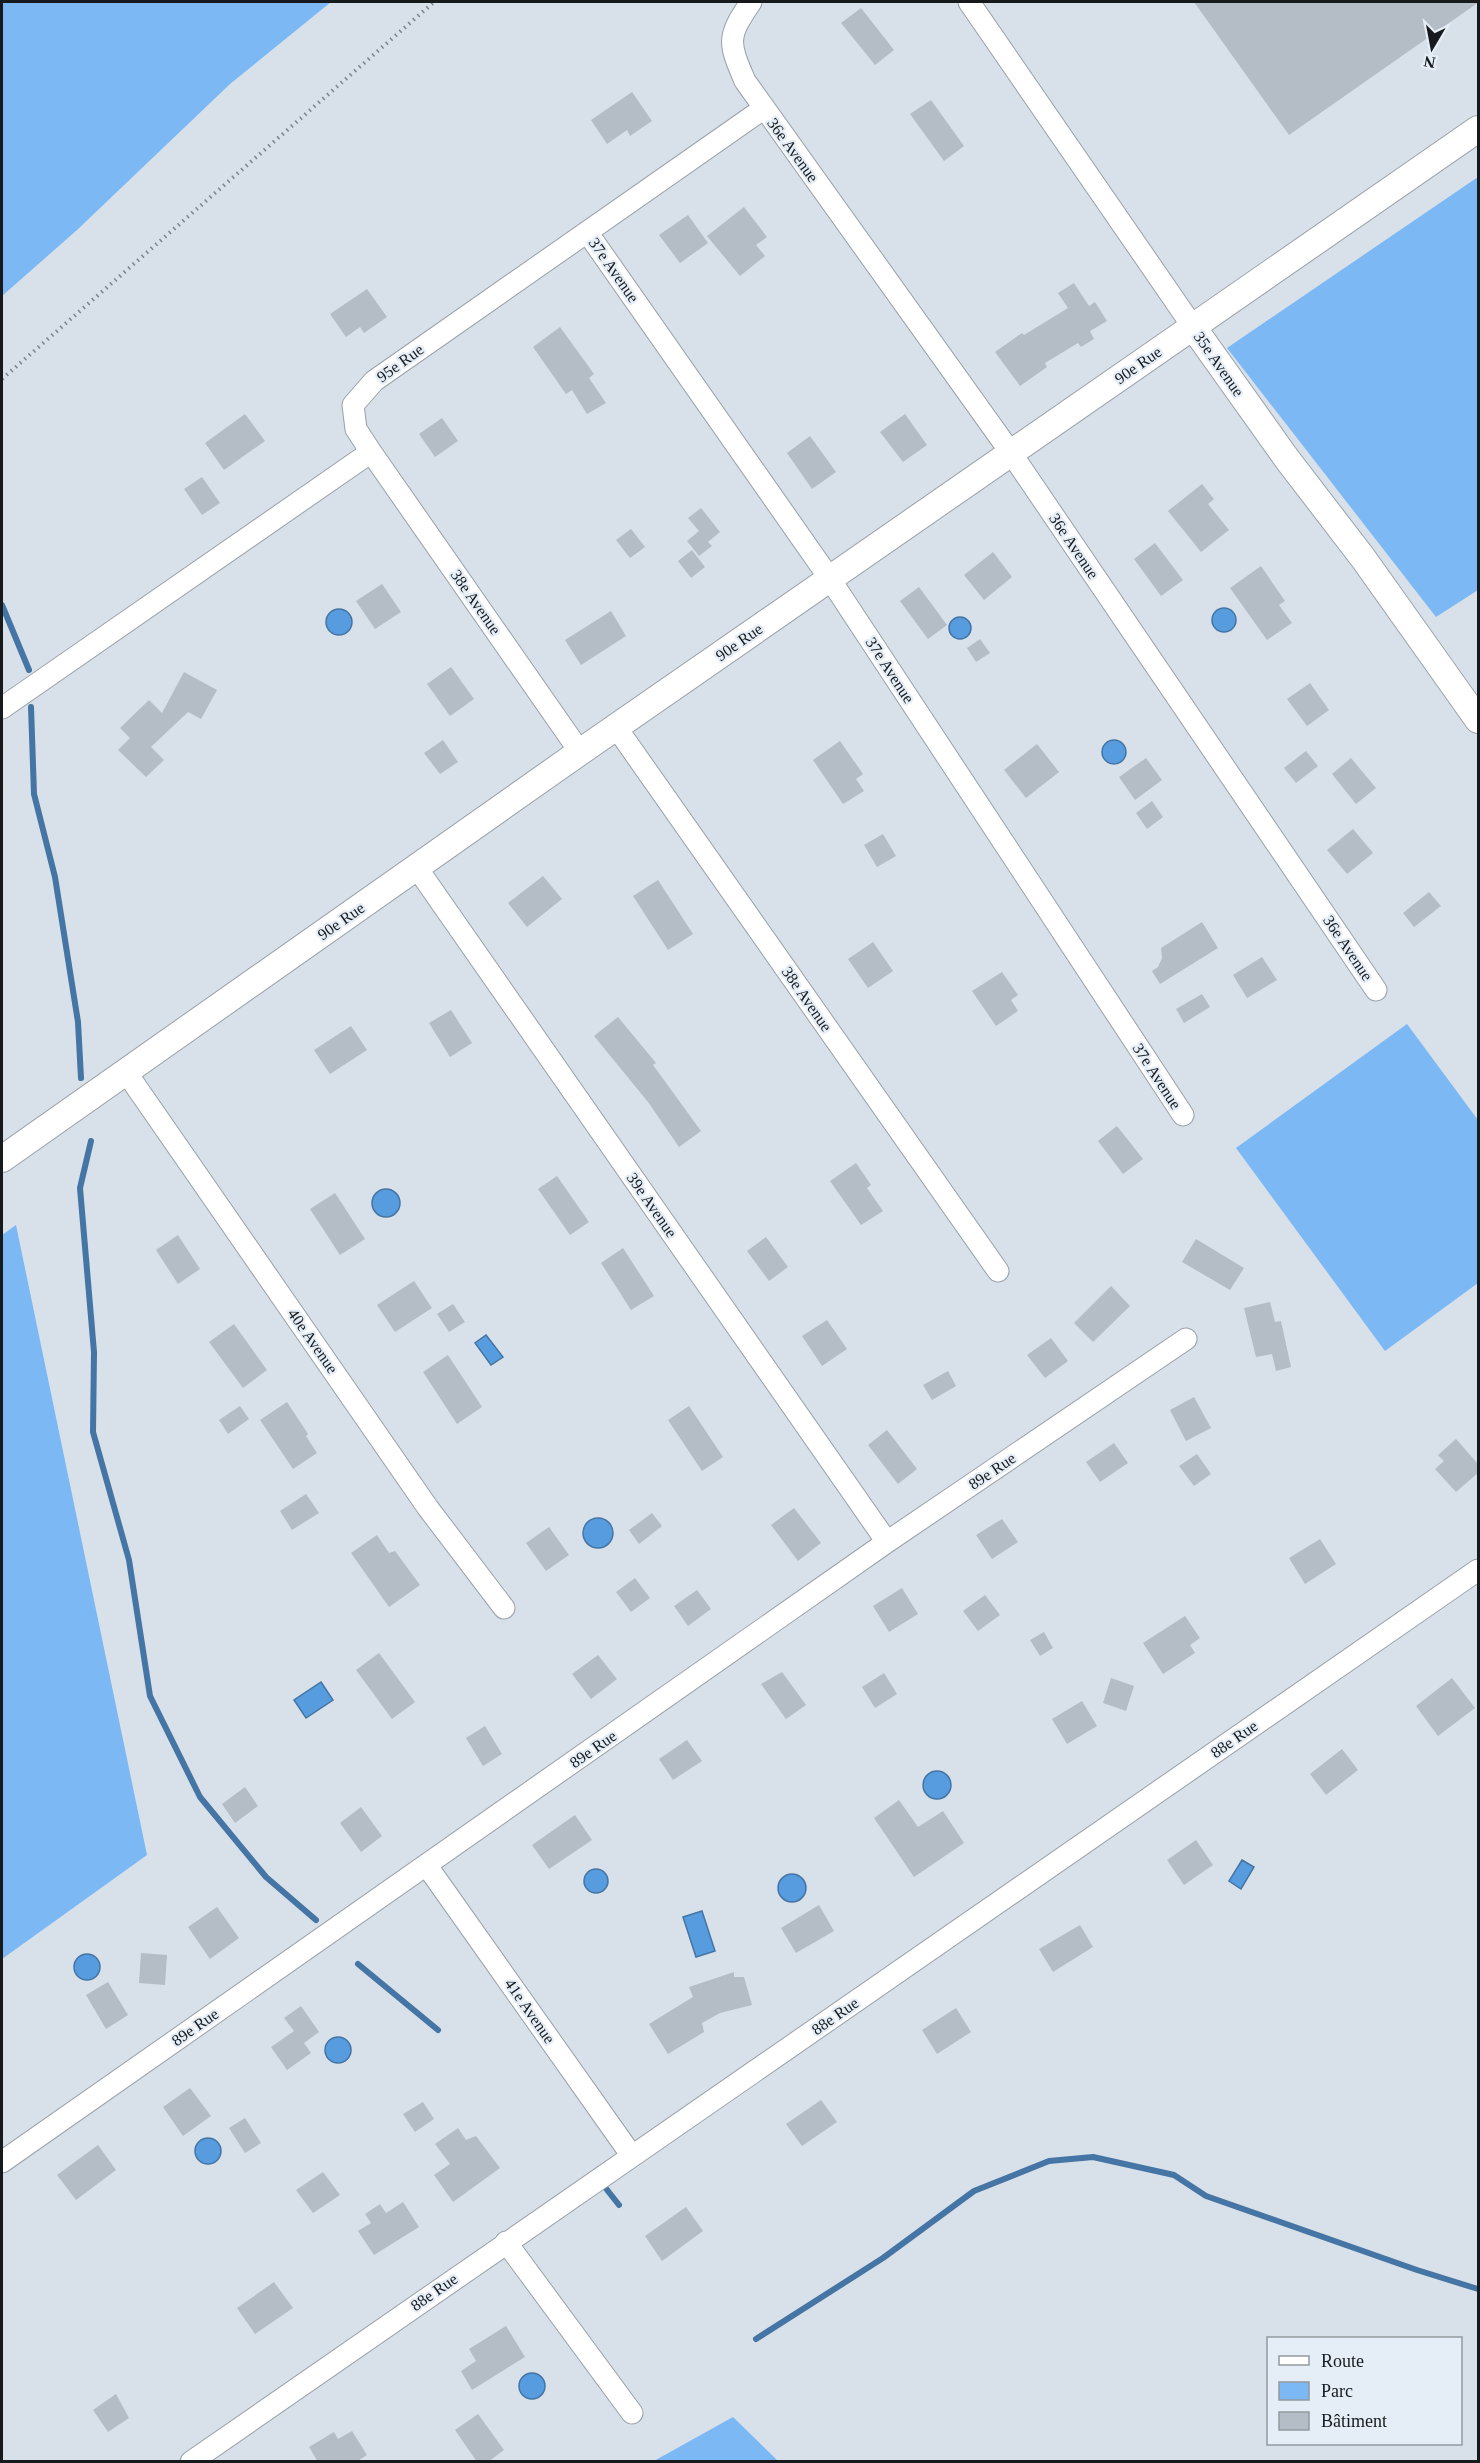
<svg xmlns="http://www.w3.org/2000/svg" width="1480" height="2463" font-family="Georgia,serif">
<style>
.green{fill:#7bb8f4}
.water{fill:#579cde;stroke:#4475a4;stroke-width:1.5}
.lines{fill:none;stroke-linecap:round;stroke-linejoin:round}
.stream{stroke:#4475a4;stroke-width:6}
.building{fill:#b4bcc5}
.minor-casing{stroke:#98a1a9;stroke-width:23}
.tertiary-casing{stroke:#98a1a9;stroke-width:28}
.path{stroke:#7e848b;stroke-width:4;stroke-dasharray:1.5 4.5;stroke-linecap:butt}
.minor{stroke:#fff;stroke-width:21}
.tertiary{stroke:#fff;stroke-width:26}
.labels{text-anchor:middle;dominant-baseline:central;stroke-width:4.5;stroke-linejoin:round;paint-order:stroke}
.street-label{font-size:16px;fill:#161a1d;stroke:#e5edf6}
</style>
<rect width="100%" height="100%" fill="#d8e0e9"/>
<path class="green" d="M2 2H331L230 84 77 230 2 296Z
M1478 177V590L1436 617 1227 348Z
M1407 1024 1478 1120V1283L1385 1351 1236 1148Z
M16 1225 147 1855 2 1959V1235Z
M733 2417 778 2461H654Z"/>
<path class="water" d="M1212 620a12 12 0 1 1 24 0a12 12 0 1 1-24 0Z
M326 622a13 13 0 1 1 26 0a13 13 0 1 1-26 0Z
M949 628a11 11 0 1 1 22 0a11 11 0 1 1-22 0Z
M1102 752a12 12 0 1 1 24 0a12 12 0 1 1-24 0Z
M372 1203a14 14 0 1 1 28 0a14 14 0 1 1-28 0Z
M486 1335 503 1357 491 1365 475 1343Z
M583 1533a15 15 0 1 1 30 0a15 15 0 1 1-30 0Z
M321 1682 333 1700 306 1718 294 1700Z
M923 1785a14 14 0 1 1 28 0a14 14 0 1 1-28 0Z
M1242 1860 1254 1867 1241 1889 1229 1881Z
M584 1881a12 12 0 1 1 24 0a12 12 0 1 1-24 0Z
M778 1888a14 14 0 1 1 28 0a14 14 0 1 1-28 0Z
M702 1911 715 1951 696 1957 683 1917Z
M74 1967a13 13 0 1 1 26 0a13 13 0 1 1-26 0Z
M325 2050a13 13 0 1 1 26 0a13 13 0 1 1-26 0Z
M195 2151a13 13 0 1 1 26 0a13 13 0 1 1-26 0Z
M519 2386a13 13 0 1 1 26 0a13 13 0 1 1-26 0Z"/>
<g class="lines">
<path class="stream" d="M2 605 29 670
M31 707 34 794 55 877 78 1022 81 1078
M91 1141 80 1188 94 1352 93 1432 129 1560 150 1696 200 1797 266 1877 316 1920
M358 1964 438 2030
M604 2186 619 2205
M756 2339 883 2258 974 2191 1049 2161 1093 2157 1174 2175 1206 2196 1417 2270 1478 2289"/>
</g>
<path class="building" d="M1194 2H1479L1289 135Z
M861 8 894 50 875 65 841 23Z
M632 92 652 121 630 136 627 130 607 144 591 120Z
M931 100 964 146 944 161 910 114Z
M744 207 767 237 756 245 765 256 740 276 707 236Z
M688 215 708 243 680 263 659 235Z
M1074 283 1089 306 1095 302 1107 321 1090 331 1094 339 1081 347 1078 343 1045 363 1047 367 1020 386 995 352 1022 333 1024 335 1068 308 1058 293Z
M367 289 387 317 364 333 360 327 346 337 330 314Z
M560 327 594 374 589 378 606 403 587 414 572 390 566 394 533 347Z
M245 414 265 441 224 470 205 443Z
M905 414 927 445 903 462 880 432Z
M442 418 458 441 435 457 419 434Z
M810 436 836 472 812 489 787 453Z
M202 477 220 503 202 515 184 489Z
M1202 484 1214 499 1208 504 1229 530 1201 552 1168 511Z
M701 508 720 532 708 542 712 546 699 556 687 541 699 531 688 518Z
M631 529 645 547 630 558 616 540Z
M1155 543 1183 580 1161 596 1134 559Z
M692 550 705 567 691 578 678 561Z
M993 552 1012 577 984 600 964 575Z
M1261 566 1285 601 1279 605 1292 623 1267 640 1230 588Z
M382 584 401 612 375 629 356 601Z
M919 587 947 625 928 639 900 601Z
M611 611 626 636 581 665 565 640Z
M980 639 990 653 976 662 967 648Z
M451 667 474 699 450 716 427 684Z
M184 672 217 690 201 719 188 712 151 747 164 760 146 777 118 750 130 738 120 728 149 700 162 713Z
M1310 683 1329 710 1307 726 1287 699Z
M443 740 458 762 440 774 424 753Z
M840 741 863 774 856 779 864 791 843 804 813 760Z
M1037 744 1059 772 1026 798 1004 770Z
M1306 751 1318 766 1296 783 1284 768Z
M1146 758 1162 780 1135 800 1119 777Z
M1351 758 1376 788 1356 804 1332 774Z
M1152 801 1163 817 1147 829 1136 813Z
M1353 829 1373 853 1347 874 1327 850Z
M883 834 896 856 877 867 864 845Z
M543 876 562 899 527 927 508 903Z
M658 880 693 934 668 950 633 896Z
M1429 892 1441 906 1414 927 1403 913Z
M1202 922 1218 948 1160 984 1152 971 1158 967 1162 958 1161 948Z
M873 942 893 971 868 988 848 959Z
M1262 957 1277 980 1247 998 1233 975Z
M1002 972 1018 995 1011 1000 1018 1011 996 1026 972 991Z
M1202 994 1210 1007 1184 1023 1176 1009Z
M451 1010 472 1043 450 1057 429 1023Z
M618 1017 656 1063 653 1065 701 1131 679 1147 648 1102 594 1036Z
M351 1026 367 1050 330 1074 314 1050Z
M1117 1126 1143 1159 1123 1174 1098 1141Z
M856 1163 871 1185 867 1188 883 1211 861 1225 830 1181Z
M557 1176 589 1222 570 1235 538 1189Z
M335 1193 365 1239 340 1255 310 1209Z
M178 1235 200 1269 178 1284 156 1250Z
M766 1237 788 1267 769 1281 747 1251Z
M1196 1239 1244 1268 1230 1290 1182 1262Z
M623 1248 654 1296 631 1310 601 1263Z
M414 1281 432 1308 395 1332 377 1305Z
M1111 1286 1130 1306 1093 1342 1074 1323Z
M1270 1302 1275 1322 1281 1321 1291 1367 1276 1371 1272 1354 1256 1357 1244 1308Z
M453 1304 465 1322 449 1332 437 1314Z
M827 1320 847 1349 822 1366 802 1336Z
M234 1324 267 1370 243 1388 209 1342Z
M1051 1338 1068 1361 1045 1378 1027 1355Z
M448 1355 482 1407 457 1424 423 1372Z
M948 1371 956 1386 932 1400 923 1385Z
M1194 1397 1211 1428 1186 1441 1170 1410Z
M287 1402 308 1434 306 1436 317 1453 293 1469 260 1420Z
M240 1406 249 1419 228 1434 219 1420Z
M689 1406 723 1457 702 1471 668 1420Z
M887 1430 917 1469 898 1484 868 1445Z
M1456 1439 1479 1465V1472L1456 1492 1435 1469 1444 1461 1438 1455Z
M1114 1443 1128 1463 1100 1482 1086 1462Z
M1197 1454 1211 1474 1194 1486 1179 1466Z
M306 1494 319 1513 292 1530 280 1511Z
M794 1508 821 1543 798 1561 771 1525Z
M652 1513 662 1526 639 1544 629 1530Z
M1002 1519 1018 1542 992 1559 976 1535Z
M549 1527 569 1555 546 1571 526 1543Z
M377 1535 389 1553 395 1551 420 1585 389 1607 351 1553Z
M1320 1539 1336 1564 1305 1584 1289 1558Z
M635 1578 650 1598 631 1612 616 1592Z
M902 1588 918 1614 889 1632 873 1606Z
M697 1590 711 1609 688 1626 674 1606Z
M985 1595 1000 1615 978 1631 963 1611Z
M1185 1616 1200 1638 1190 1645 1195 1653 1163 1674 1143 1643Z
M1044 1632 1053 1648 1040 1656 1030 1640Z
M379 1653 415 1702 392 1719 356 1670Z
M598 1655 617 1679 591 1699 572 1674Z
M782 1672 806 1705 786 1719 761 1684Z
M884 1673 897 1694 875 1708 862 1687Z
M1111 1678 1134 1686 1126 1711 1103 1703Z
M1452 1678 1475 1708 1438 1736 1416 1706Z
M1082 1701 1097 1726 1067 1744 1052 1719Z
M485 1726 502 1754 483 1766 466 1738Z
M687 1740 702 1761 673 1780 659 1759Z
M1342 1749 1358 1770 1326 1795 1310 1774Z
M245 1787 258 1806 235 1823 222 1804Z
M899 1800 918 1827 943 1811 964 1843 914 1877 874 1818Z
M361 1807 382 1836 361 1852 340 1823Z
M575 1815 592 1840 549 1869 532 1845Z
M1196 1840 1213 1865 1184 1885 1167 1860Z
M819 1905 834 1931 796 1953 781 1928Z
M217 1907 239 1938 210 1959 188 1927Z
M1080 1925 1093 1947 1053 1972 1039 1949Z
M141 1953 167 1955 165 1985 139 1983Z
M734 1972V1977H744L752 2005 720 2013 702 2023 704 2032 668 2054 649 2024 693 1997 689 1987Z
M108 1982 128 2015 106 2029 86 1995Z
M301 2006 319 2032 304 2043 311 2053 287 2070 271 2047 294 2031 284 2018Z
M956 2008 971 2032 937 2054 922 2030Z
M190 2088 211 2116 183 2136 163 2107Z
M821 2100 837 2122 802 2146 786 2124Z
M423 2102 434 2119 415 2132 403 2114Z
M245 2118 261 2143 245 2153 229 2128Z
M458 2128 466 2140 476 2136 500 2168 453 2202 434 2175 450 2164 435 2144Z
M98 2145 116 2170 76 2200 57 2175Z
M323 2172 340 2195 313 2213 296 2190Z
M403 2202 419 2227 374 2255 358 2231 371 2223 365 2214 380 2204 386 2213Z
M686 2207 703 2231 662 2261 645 2236Z
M274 2282 293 2308 255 2334 237 2308Z
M506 2326 525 2357 472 2390 461 2371 476 2361 469 2349Z
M116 2394 129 2418 108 2432 93 2410Z
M478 2414 504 2450 488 2462H477L455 2430Z
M352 2431 367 2455 356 2462H318L309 2447 334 2432 338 2439Z"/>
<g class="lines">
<g class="minor-casing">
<path id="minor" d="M751 2C727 37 728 42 745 81L1011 453 1376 990
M969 2 1193 327
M587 232 830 579 1183 1115
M2 708 371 452
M616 727 998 1271
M580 752 371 452 356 429 353 405 374 381 763 109
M417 868 887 1542
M126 1072 428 1508 504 1608
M427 1866 632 2156
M2 2162 887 1542 1186 1339
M506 2242 632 2413
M191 2462 1478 1570"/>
</g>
<g class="tertiary-casing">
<path id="tertiary" d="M1193 327 1287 459 1363 558 1478 720
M2 1159 580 752 1478 129"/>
</g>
<path class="path" d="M2 379 434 2"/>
<use href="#minor" class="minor"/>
<use href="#tertiary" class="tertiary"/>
</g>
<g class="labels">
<g class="street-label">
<text transform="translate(793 150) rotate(54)">36e Avenue</text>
<text transform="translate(614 270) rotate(55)">37e Avenue</text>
<text transform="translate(400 363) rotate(-36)">95e Rue</text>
<text transform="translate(1219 364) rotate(55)">35e Avenue</text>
<text transform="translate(1138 365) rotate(-35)">90e Rue</text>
<text transform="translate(1074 546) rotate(56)">36e Avenue</text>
<text transform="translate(476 602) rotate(55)">38e Avenue</text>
<text transform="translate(739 642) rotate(-35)">90e Rue</text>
<text transform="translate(890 670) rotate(57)">37e Avenue</text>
<text transform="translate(341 921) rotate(-35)">90e Rue</text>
<text transform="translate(1348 948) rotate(56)">36e Avenue</text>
<text transform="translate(807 999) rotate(55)">38e Avenue</text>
<text transform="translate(1157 1076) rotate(57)">37e Avenue</text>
<text transform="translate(652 1205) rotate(55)">39e Avenue</text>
<text transform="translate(313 1341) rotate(55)">40e Avenue</text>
<text transform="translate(992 1471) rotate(-34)">89e Rue</text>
<text transform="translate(1234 1739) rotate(-35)">88e Rue</text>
<text transform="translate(593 1749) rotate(-35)">89e Rue</text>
<text transform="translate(530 2011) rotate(55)">41e Avenue</text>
<text transform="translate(835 2016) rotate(-35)">88e Rue</text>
<text transform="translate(195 2027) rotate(-35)">89e Rue</text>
<text transform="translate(434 2292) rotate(-35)">88e Rue</text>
</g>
</g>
<rect width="1480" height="2463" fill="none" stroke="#161a1d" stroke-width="6"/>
<rect x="1267" y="2337" width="195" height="108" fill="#e5edf6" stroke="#92999f" stroke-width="1.5"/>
<rect x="1279" y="2356" width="30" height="9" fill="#ffffff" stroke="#92999f" stroke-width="1.5"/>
<text x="1321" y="2367" font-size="18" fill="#161a1d">Route</text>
<rect x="1279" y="2382" width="30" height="18" fill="#7bb8f4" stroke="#92999f" stroke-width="1.5"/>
<text x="1321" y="2397" font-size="18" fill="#161a1d">Parc</text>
<rect x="1279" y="2412" width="30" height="18" fill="#b4bcc5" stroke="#92999f" stroke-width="1.5"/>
<text x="1321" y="2427" font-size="18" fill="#161a1d">Bâtiment</text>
<g transform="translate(1432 48) rotate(190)" stroke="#e5edf6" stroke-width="4.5" paint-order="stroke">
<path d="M0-4.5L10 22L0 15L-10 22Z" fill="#161a1d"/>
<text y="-9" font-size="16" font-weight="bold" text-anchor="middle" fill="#161a1d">N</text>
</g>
</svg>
